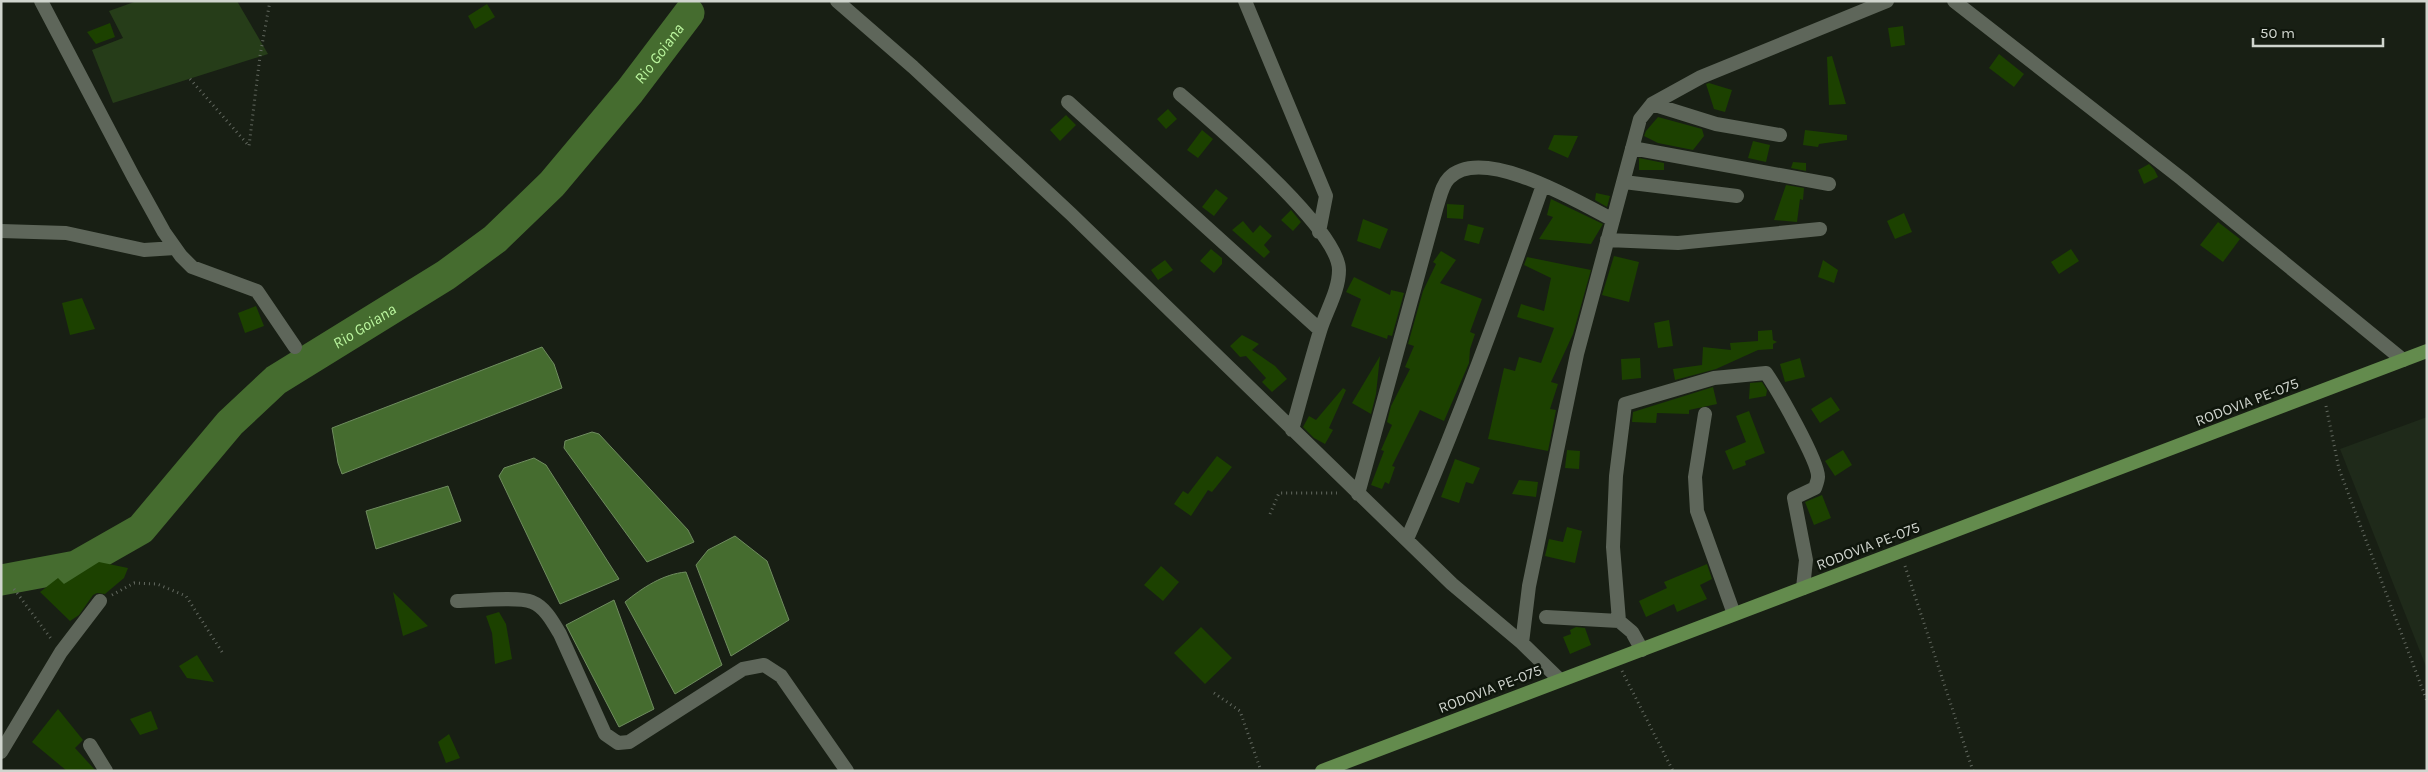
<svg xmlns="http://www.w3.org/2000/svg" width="2428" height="772" font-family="Karla,sans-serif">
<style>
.built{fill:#1f2a1a}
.green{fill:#263d19}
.water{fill:#456c2f;stroke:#6f8c5f}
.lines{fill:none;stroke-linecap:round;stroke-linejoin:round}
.river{stroke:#456c2f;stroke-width:31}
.building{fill:#1c4100}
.path{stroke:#636960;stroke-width:3;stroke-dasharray:1 4;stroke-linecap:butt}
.minor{stroke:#5e665a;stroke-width:14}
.primary{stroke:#638b4d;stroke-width:14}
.labels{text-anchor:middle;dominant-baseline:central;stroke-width:5;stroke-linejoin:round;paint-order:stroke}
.street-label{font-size:15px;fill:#d0d5ce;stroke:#0f160c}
.water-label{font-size:16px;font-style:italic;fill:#bbf69f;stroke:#0f160c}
</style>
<rect width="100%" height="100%" fill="#181f14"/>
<path class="built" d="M2427 417V669L2340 449Z"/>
<path class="green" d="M137 1H237L268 54 113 103 92 50 123 38 109 11Z"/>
<path class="water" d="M542 347 554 364 562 388 342 474 338 463 332 428Z
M592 432 599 434 688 530 694 542 647 562 564 448 565 441Z
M534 458 546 465 619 579 560 604 499 476 504 468Z
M448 486 461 521 376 549 366 511Z
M735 536 767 561 789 620 731 656 696 565 708 550Z
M686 572 722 665 675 694 625 602C642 588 663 574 686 572Z
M614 600 654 709 619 727 566 625Z"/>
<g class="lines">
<path class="river" id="s1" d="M1 580 76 566 141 529 230 423 276 380 446 275 495 239 552 184 630 91 689 13"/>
</g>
<path class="building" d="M487 4 495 17 475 29 468 16Z
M110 23 115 37 96 44 87 32Z
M1903 26 1905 45 1891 47 1888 28Z
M1999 54 2024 74 2014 87 1989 68Z
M1832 56 1846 104 1829 105 1827 57Z
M1709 83 1732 90 1725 112 1714 109 1706 84Z
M1168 109 1177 119 1166 129 1157 119Z
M1066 115 1076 125 1060 141 1050 130Z
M1658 117 1702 129 1704 136 1693 150 1658 143 1644 136 1646 131Z
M1202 130 1213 139 1198 158 1187 150Z
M1805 130 1847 135V140L1819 144 1818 147 1803 145Z
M1554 135 1578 136 1568 158 1548 149Z
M1753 141 1770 145 1766 162 1748 158Z
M1639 158 1664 163V170H1639Z
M1793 162 1806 163V171L1791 168Z
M2149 164 2154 169 2158 177 2144 184 2138 170Z
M1786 185 1804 188 1803 200 1800 199 1797 222 1774 220Z
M1216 189 1228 198 1214 216 1202 207Z
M1596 193 1610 196 1607 207 1595 200Z
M1551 199 1603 224 1591 244 1539 239 1553 217 1547 215Z
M1447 204 1464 205 1463 219 1447 218Z
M1291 210 1301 222 1293 231 1281 220Z
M1904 213 1912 232 1895 239 1887 221Z
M1363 219 1388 229 1380 249 1357 241Z
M1243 221 1253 233 1260 225 1272 236 1264 245 1270 252 1264 258 1232 230Z
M2218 222 2240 239 2223 262 2200 245Z
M1468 224 1484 228 1479 244 1464 240Z
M1211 249 1222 258V264L1214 273 1200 261Z
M2071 249 2079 261 2059 274 2051 262Z
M1441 251 1456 260 1440 283 1482 299 1470 332 1475 334 1470 349 1469 363 1444 421 1420 410 1392 466 1395 467 1389 484 1385 482 1382 489 1371 485 1384 451 1381 450 1392 425 1387 422 1391 406 1410 369 1405 367 1414 346 1408 344 1423 291 1436 264 1433 262Z
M1614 256 1639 262 1629 302 1602 295Z
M1527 257 1591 270 1573 334 1551 382 1558 384 1550 409 1556 410 1548 451 1488 439 1504 368 1515 371 1519 357 1541 363 1554 328 1517 317 1521 304 1544 311 1551 278 1524 265Z
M1165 260 1173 270 1158 280 1151 270Z
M1823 260 1838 270 1834 283 1818 277Z
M1354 277 1390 295 1391 290 1404 293 1392 336 1388 335 1387 339 1351 326 1361 299 1346 292Z
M82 298 95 329 70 335 62 303Z
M256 306 264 326 245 333 238 313Z
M1669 320 1673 346 1658 348 1654 323Z
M1772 330 1773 340 1777 342 1773 344V349L1758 350 1716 369 1675 380 1673 369 1702 365 1703 347 1731 350 1730 343 1758 341V331Z
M1242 335 1259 344 1252 350 1275 366 1287 379 1272 392 1262 382 1266 378 1246 356 1240 357 1230 346Z
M1380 356 1376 394 1371 414 1352 403Z
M1640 358 1641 378 1622 380 1621 359Z
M1800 358 1805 377 1785 382 1780 364Z
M1762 382 1767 390 1766 396 1749 399 1750 383Z
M1713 387 1717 404 1689 410V414L1657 413 1656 423 1632 422 1633 412Z
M1343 388 1346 390 1329 428 1333 430 1325 444 1314 438 1303 427 1309 416 1316 420Z
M1831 397 1840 410 1820 423 1811 409Z
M1749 411 1765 453 1745 461 1746 465 1733 470 1725 451 1746 442 1736 416Z
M1567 450 1580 451 1579 469 1565 468Z
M1843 450 1852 465 1835 476 1825 461Z
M1217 456 1232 467 1212 492 1208 490 1191 516 1174 504 1183 491 1188 494Z
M1455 459 1480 468 1473 484 1466 482 1459 503 1441 497Z
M1519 480 1538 482 1536 497 1512 494Z
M1822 495 1831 518 1814 525 1805 502Z
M1567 527 1582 531 1575 563 1545 556 1549 539 1563 542Z
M99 562 128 568 124 578 105 594 97 593 93 595 79 615 70 621 40 592 58 578 64 584Z
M1707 564 1712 579 1700 585 1707 599 1677 612 1674 604 1646 617 1639 601 1667 588 1664 582Z
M1161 566 1179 582 1163 601 1144 585Z
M393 592 428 626 403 636Z
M499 612 506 624 512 659 495 664 492 633 486 616Z
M1201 627 1232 658 1205 684 1174 653Z
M1576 627 1585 628 1591 645 1570 654 1563 637 1571 634 1570 630Z
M197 655 214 682 187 678 179 666Z
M58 709 83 740 75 748 96 771H67L32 742Z
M151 711 158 729 140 735 130 719Z
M449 734 460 758 446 763 438 742Z"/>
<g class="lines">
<path class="path" d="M190 79 249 146 260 56 270 1
M2326 406 2339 469 2427 701
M1270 514 1279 493H1337
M1905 566 1973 771
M14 589 52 640
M112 595 134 583 157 584 186 596 222 652
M1622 671 1673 771
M1214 693 1240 711 1261 771"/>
<path class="minor" d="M41 1 133 176 164 232 181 256 192 267 257 291 295 347
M837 1 913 67 1071 214 1452 584 1522 643 1560 680
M1245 1 1326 196 1319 232
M1954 1 2182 179 2403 360
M1180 94C1213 123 1339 229 1339 270 1339 291 1326 311 1320 331 1310 364 1301 397 1292 430
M1068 102 1320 330
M1652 104 1716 124 1780 135
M1632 148 1829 184
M1624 182 1737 196
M1 231 66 233 144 250 175 248
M1607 240 1678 243 1820 229
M1705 414 1695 477 1697 511 1734 614
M1358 494 1437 206C1440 197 1442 185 1449 178 1482 144 1579 202 1613 220
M1407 539C1458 423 1501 304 1543 185
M457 601C474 601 518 596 532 602 545 607 553 622 560 634L605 734 618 743 629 742 743 669 764 665 781 676 847 771
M1546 617 1619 621 1632 632 1642 650
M1619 621 1613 547 1616 476 1625 404 1714 378 1766 373C1777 389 1819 462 1818 477 1818 480 1816 485 1815 488L1794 498 1806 560 1803 588
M1522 643 1529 586 1577 354 1640 119 1652 104 1701 77 1887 1
M90 745 106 771
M1 752 61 652 100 601"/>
<path class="primary" d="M1322 771 2427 351"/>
</g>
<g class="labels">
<g class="street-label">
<text transform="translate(2247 402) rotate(-21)">RODOVIA PE-075</text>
<text transform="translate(1868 546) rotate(-21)">RODOVIA PE-075</text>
<text transform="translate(1490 689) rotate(-21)">RODOVIA PE-075</text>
</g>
<g class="water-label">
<text stroke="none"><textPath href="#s1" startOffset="861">Rio Goiana</textPath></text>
<text stroke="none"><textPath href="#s1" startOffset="456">Rio Goiana</textPath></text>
</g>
</g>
<rect width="2428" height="772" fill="none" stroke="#d0d5ce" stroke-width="5"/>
<path d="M2253 38v8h130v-8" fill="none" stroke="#d0d5ce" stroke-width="2.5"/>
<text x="2260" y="38" font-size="15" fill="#d0d5ce" stroke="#0f160c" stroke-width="4" paint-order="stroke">50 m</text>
</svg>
